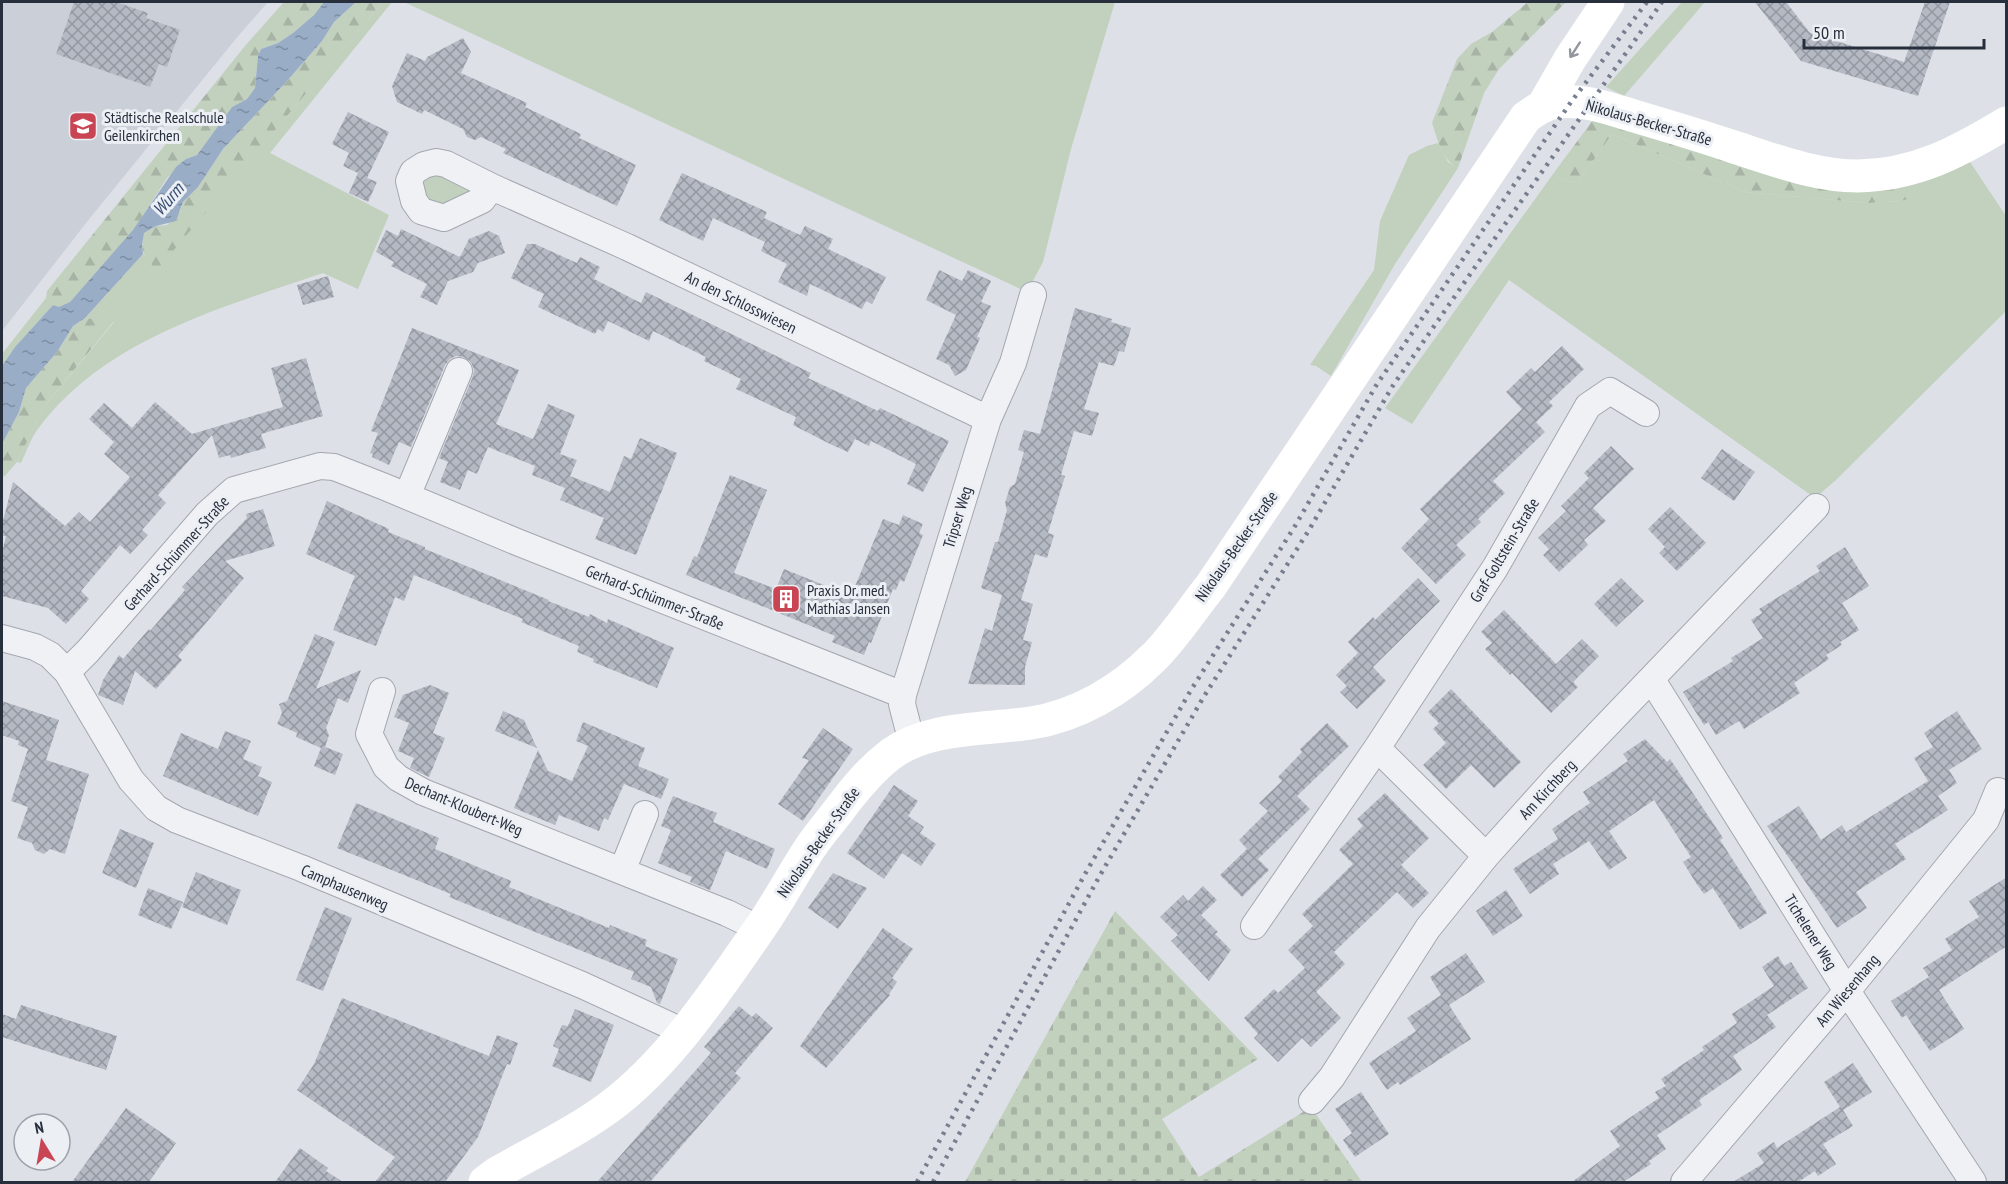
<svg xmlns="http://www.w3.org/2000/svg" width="2008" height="1184" font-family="'PT Sans Narrow',sans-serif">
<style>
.built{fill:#cbcfd8}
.grass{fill:#c2d0be}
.forest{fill:url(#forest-firs)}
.cemetery{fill:url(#cemetery-stones)}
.water{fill:url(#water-ripples)}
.building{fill:url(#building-cross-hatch)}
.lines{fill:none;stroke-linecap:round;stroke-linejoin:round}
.minor-casing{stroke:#a3a7b0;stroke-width:28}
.minor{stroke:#f0f1f5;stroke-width:26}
.secondary{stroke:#fff;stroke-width:33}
.rail{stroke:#777f8f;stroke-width:4.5;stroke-dasharray:3 6;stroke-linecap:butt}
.oneway{stroke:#93969e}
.labels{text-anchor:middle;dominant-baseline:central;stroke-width:6;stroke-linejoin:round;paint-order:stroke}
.poi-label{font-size:16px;fill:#272e3c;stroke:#eceff4;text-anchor:start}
.street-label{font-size:16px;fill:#272e3c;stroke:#eceff4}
.water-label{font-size:18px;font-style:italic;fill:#334b6f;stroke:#eceff4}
</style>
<defs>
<pattern id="forest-firs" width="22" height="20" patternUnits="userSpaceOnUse" patternTransform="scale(1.5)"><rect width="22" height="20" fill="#c2d0be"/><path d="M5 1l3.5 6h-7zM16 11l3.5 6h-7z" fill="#a7b3a4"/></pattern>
<pattern id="cemetery-stones" width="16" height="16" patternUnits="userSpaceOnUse" patternTransform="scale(1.5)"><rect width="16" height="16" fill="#c2d0be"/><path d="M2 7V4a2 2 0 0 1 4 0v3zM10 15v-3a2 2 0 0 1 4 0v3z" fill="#a7b3a4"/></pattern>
<pattern id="water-ripples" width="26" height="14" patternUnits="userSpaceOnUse" patternTransform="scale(1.5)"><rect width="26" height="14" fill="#99adc6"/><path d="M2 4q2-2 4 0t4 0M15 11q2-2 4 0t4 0" fill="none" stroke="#7d8da2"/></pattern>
<pattern id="building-cross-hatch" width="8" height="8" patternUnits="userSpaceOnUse" patternTransform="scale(1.5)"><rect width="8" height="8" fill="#b5b9c3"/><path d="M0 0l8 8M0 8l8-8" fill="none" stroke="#9397a0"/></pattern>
</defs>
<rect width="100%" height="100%" fill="#dde0e6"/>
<path class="built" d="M2 2H268L239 35 90 218 2 331Z"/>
<path class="grass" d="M383 2H392L270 153 389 215 358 289 323 273C221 308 104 339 37 430 30 440 26 453 21 463L17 462 43 408 114 322 85 318 143 254 157 269Z
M404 2H1115L1071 149 1043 262 1027 292Z
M1682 2H1705L1624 96 1606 87Z
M1612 134 1745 192 1868 203 1901 201 1914 179 1968 159 2006 216V311L1836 480 1815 498 1509 280 1412 424 1385 408 1553 174 1566 181 1578 182Z
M1438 143 1448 162 1458 168 1395 264 1331 376 1316 366 1310 365 1374 270 1380 221 1409 155 1427 146Z
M437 173 471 190 469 194 441 206 426 199 421 184 425 178Z
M46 298 53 305 15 347 2 366V354Z"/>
<path class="forest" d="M284 2H324L314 15 293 33 278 43 261 49 258 56 255 88 247 99 232 107 197 155 186 159 167 178 133 231 70 302 59 308 50 303 46 298 47 291 245 46Z
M356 2H383L157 270C143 256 140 253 144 233L156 226 167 225 180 212 183 202 198 187 223 149 287 81 322 41 334 22Z
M1528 2H1566L1499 69 1484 93 1458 168C1441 159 1438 140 1432 123L1457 59 1471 44 1492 32Z
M1593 120 1914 179 1913 197 1901 201 1868 203 1745 192 1612 134 1578 182 1566 181 1553 174Z
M85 318 114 321 43 408 17 462 4 477 2 473V444L19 412 26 388 57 352 73 326Z"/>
<path class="cemetery" d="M1115 911 1258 1059 1162 1119 1199 1177 1311 1107 1362 1182H965Z"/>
<path class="water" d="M324 2H356L334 22 322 41 287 81 223 149 198 187 183 202 176 221 156 226 144 233 142 245 143 254 85 318 73 326 57 352 26 388 19 412 2 444V366L15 347 53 305 59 307 70 302 133 230 176 167 186 159 197 155 232 107 247 99 255 88 258 56 261 49 278 43 293 33 314 15Z"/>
<path class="building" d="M74 2H116L148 13 146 18 180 30 167 67 159 64 150 87 56 54Z
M1755 2H1786L1810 33 1904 62 1925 2H1950L1918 96 1801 61Z
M463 38 471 52 461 73 527 103 525 107 581 134 579 138 636 165 617 206 503 153 506 149 481 137 475 140 467 137 463 129 424 110 422 114 397 102 392 86 407 53 425 61 427 57Z
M348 112 389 132 367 178 377 182 368 202 349 193 358 173 343 166 349 153 332 144Z
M682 173 767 212 764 218 800 235 805 226 833 239 828 249 886 277 872 304 866 301 862 309 810 284 807 296 778 282 787 264 761 251 765 242 713 218 703 241 659 220Z
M401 229 460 257 469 239 489 231 499 236 505 253 478 263 473 272 448 281 437 305 420 297 427 284 391 266 394 262 376 252 386 230 398 236Z
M527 244H535L577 263 580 257 600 267 594 279 641 303 646 292 811 373 808 378 878 411 880 408 949 441 923 492 907 484 916 464 871 441 869 446 855 439 848 452 830 444 793 425 796 417 736 389 741 379 704 361 706 357 653 331 649 341 608 321 603 332 598 329 595 334 538 307 544 294 511 278Z
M939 270 962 281 968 270 991 281 981 302 991 306 977 337 980 338 966 370 955 376 949 365 936 359 956 315 926 300Z
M328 276 334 297 303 305 297 285Z
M1075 308 1112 319 1111 322 1131 328 1124 352 1119 351 1114 366 1099 362 1084 409 1099 413 1092 436 1074 431 1061 475 1065 476 1048 533 1054 535 1047 558 1035 554 1021 600 1033 604 1023 640 1032 642 1025 667V685L968 684 985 628 992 631 1002 595 981 588 995 542H998L1007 510 1005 503 1010 487 1015 484 1024 452 1018 450 1024 430 1040 434Z
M412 328 519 370 496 424 533 439 548 404 575 415 560 454 577 460 570 476 610 492 624 456 631 459 640 438 677 453 636 555 595 539 604 518 560 500 565 488 532 475 535 466 488 447 477 474 468 470 460 490 440 482 448 462 439 458 473 376 474 370 471 362 464 357 456 356 450 359 445 365 411 447 399 442 389 465 372 457 373 454 370 453 378 433 371 431Z
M1562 346 1584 369 1549 402 1553 406 1536 422 1545 432 1493 481 1505 493 1478 519 1481 522 1456 545 1466 555 1436 584 1401 548 1429 519 1420 509 1522 409 1506 392 1531 368 1535 372Z
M306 358 323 416 261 434 266 448 231 458 230 455 219 458 212 435 158 495 166 503 142 530 148 535 130 554 120 545 81 591 89 599 66 624 48 608 2 596V553L6 536 2 535V525L13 482 65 526 79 512 90 522 130 477 104 454 114 442 89 419 104 403 132 428 155 402 192 434 283 407 271 368Z
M1611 446 1634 469 1593 508 1606 521 1584 540 1588 545 1559 572 1543 555 1549 549 1538 538 1566 511 1561 506 1589 478 1584 473Z
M1722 449 1755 472 1734 501 1701 478Z
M730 475 767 490 734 573 776 589 784 569 851 596 883 519 899 525 903 515 923 524 919 533 923 535 904 582 900 580 896 590 893 589 871 643 869 642 864 655 832 642 835 636 686 575 694 556 697 557Z
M327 501 389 529 388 532 425 547V549L549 600 548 601 589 617 590 614 607 623 608 619 674 648 657 688 593 662 594 659 577 652 579 646 521 622 523 619 414 575 404 601 395 597 376 646 333 630 355 576 306 554Z
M1670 507 1706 543 1677 571 1659 553 1665 547 1648 529Z
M263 509 275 546 225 561 244 578 178 656 182 660 156 689 135 671 123 705 98 695 103 680 119 655 123 659 149 629 150 631 185 590 182 587 247 518 246 514Z
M1845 547 1869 586 1842 603 1859 630 1840 642 1842 645 1826 655 1829 659 1794 683 1800 693 1744 729 1739 721 1716 735 1708 722 1704 725 1683 692 1733 661 1731 658 1763 638 1751 620 1762 613 1759 609 1820 571 1816 566Z
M1418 578 1440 601 1373 667 1386 681 1357 709 1340 692 1347 686 1336 675 1358 653 1348 642 1373 617 1375 620Z
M1621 578 1644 601 1616 627 1594 604Z
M1504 610 1556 664 1582 639 1599 656 1573 682 1578 687 1551 713 1512 673 1510 675 1485 649 1492 643 1481 632Z
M315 634 335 642 316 689 361 670 348 703 338 698 326 728 329 735 325 747 343 754 335 775 314 766 321 748 296 737 297 733 277 724 282 713 279 704 287 701Z
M430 685 449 693 433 733 445 738 429 777 410 768 414 758 398 751 409 723 394 717 403 695Z
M1451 689 1521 762 1494 788 1471 765 1446 789 1423 765 1446 743 1433 729 1439 723 1428 712Z
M2 701 59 720 46 760 89 774 65 854 50 849 44 854 35 850 32 843 17 838 28 807 11 801 28 749 18 745 19 741 2 735Z
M503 711 524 720 537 748 495 731Z
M1957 711 1982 749 1949 770 1957 783 1938 796 1948 810 1895 844 1906 859 1856 892 1867 908 1837 928 1767 826 1799 806 1821 840 1842 825 1846 832 1928 781 1914 758 1933 747 1924 733Z
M583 722 645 748 638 766 669 779 661 799 624 784 608 820 604 818 599 831 559 815 555 825 514 808 538 750 548 771 572 781 588 746 576 741Z
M1327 723 1349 746 1297 796 1310 809 1258 859 1269 870 1242 897 1220 875 1247 849 1239 840 1268 811 1259 803 1282 781 1278 777 1302 752 1300 749Z
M823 728 853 749 803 821 778 804 809 760 802 758Z
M225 731 251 741 243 759 262 767 258 776 272 782 258 816 163 776 181 733 218 749Z
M1645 739 1667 762 1670 759 1723 838 1720 840 1767 913 1740 930 1713 888 1704 894 1696 883 1683 862 1691 857 1654 800 1609 831 1627 858 1609 870 1589 841 1553 864 1559 874 1530 894 1513 869 1558 839 1552 829 1590 803 1583 792 1628 761 1623 754Z
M894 785 918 801 908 816 924 827 920 833 936 844 921 866 902 853 884 879 847 853Z
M1385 793 1429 838 1401 865 1429 893 1413 908 1397 892 1334 952 1345 964 1316 992 1341 1018 1311 1047 1302 1038 1278 1062 1254 1038 1258 1034 1244 1018 1274 989 1278 993 1305 968 1288 950 1313 926 1302 914 1353 864 1339 850 1363 826 1357 819Z
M673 796 717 813 713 822 775 849 767 869 726 851 710 890 690 882 692 877 658 863 671 830 661 826Z
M356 803 439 838 435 849 511 881 509 887 609 928 610 925 647 940 645 946 678 959 660 1004 657 1003 651 987 631 979 634 972 449 897 451 894 337 848Z
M120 829 154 843 136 888 102 873Z
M196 872 241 890 227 925 182 907Z
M833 873 867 888 838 929 808 908Z
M2007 877V946L1939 990 1964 1029 1930 1051 1906 1015 1902 1018 1891 1001 1929 977 1923 968 1952 950 1945 939 1979 917 1969 901Z
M1203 886 1217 900 1201 915 1218 932 1215 934 1231 950 1209 981 1171 941 1178 935 1160 917 1183 895 1188 901Z
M148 888 183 902 171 929 138 915Z
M1506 890 1523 916 1493 936 1476 911Z
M325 907 352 918 323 991 296 980Z
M883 928 913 949 892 978 897 982 889 994 890 995 826 1068 800 1046Z
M1466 953 1485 982 1449 1005 1471 1039 1400 1085 1398 1082 1387 1090 1369 1063 1416 1031 1407 1018 1441 995 1430 977Z
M1778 956 1784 966 1791 962 1808 988 1767 1015 1776 1027 1733 1056 1742 1070 1699 1100 1702 1105 1657 1135 1666 1149 1649 1161 1651 1164 1623 1182H1572L1620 1146 1610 1131 1659 1098 1655 1092 1666 1086 1661 1079 1704 1050 1702 1047 1737 1023 1732 1014 1774 986 1762 967Z
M342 998 489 1056 497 1035 518 1043 510 1065 507 1064 478 1137 445 1182H375L395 1157 297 1090 314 1064Z
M21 1005 117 1036 106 1070 2 1037V1014L16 1019Z
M739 1006 752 1017 756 1013 773 1028 735 1073 741 1078 650 1182H597L711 1053 704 1047Z
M575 1009 614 1025 591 1082 552 1066 559 1049 553 1046 562 1025 568 1026Z
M1853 1063 1872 1092 1843 1110 1853 1126 1823 1144 1836 1164 1818 1176 1815 1171 1798 1182H1733L1764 1163 1757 1153 1774 1142 1777 1148 1840 1107 1824 1082Z
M1361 1092 1389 1134 1355 1157 1343 1140 1352 1133 1335 1109Z
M126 1108 176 1143 149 1182H72Z
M300 1148 328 1168 326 1171 343 1182H275Z"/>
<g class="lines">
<g class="minor-casing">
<path id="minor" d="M492 187 482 200 444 218 421 211 414 201 409 181 413 172 424 165 436 162 446 164 492 187 627 247 988 419
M407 496 459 371
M2 638 35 647 50 655 67 672 131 780 156 808 177 820 301 868 582 985 684 1032
M67 672 88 651 207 514 234 490 320 466 334 467 385 487 517 542 903 695
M1652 680 1847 991 1973 1182
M382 691 369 734 386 767 398 778 423 792 727 913 760 929
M912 743 902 704 903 695 988 419 1013 363 1033 295
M1377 748 1486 856
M622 871 645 814
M1254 926 1377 748 1495 568 1588 406 1610 391 1646 413
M1312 1101 1332 1077 1428 928 1486 856 1557 777 1816 507
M1684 1182 1847 991 1986 820 1998 791"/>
</g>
<use href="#minor" class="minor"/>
<path class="secondary" d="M1543 106 1570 59 1608 2
M485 1182 497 1173C530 1154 566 1137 598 1115 663 1072 714 994 758 931 778 903 793 873 812 845 820 833 830 822 839 810 854 790 870 770 891 754 930 726 986 730 1031 723 1077 716 1120 691 1153 658 1173 639 1192 609 1210 587L1526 117C1536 110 1546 103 1559 102 1584 99 1610 109 1634 116 1668 126 1701 136 1734 147 1774 160 1816 176 1858 176 1916 175 1958 152 2006 123"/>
<path class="rail" d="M917 1182 1085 874 1191 690 1295 526 1377 384 1571 102 1647 2
M933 1182 1099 877 1203 698 1309 530 1392 387 1491 244 1662 2"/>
</g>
<defs><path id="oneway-shaft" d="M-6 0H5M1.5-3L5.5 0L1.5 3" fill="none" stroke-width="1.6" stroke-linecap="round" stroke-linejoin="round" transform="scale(1.5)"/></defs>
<use class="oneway" href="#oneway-shaft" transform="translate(1575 50) rotate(123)"/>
<defs>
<g id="school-square" transform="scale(1.5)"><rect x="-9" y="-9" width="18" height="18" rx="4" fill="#c94553" stroke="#eceff4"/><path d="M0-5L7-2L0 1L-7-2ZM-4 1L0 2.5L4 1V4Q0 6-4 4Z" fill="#fff"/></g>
<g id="building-square" transform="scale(1.5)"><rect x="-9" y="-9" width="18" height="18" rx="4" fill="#c94553" stroke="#eceff4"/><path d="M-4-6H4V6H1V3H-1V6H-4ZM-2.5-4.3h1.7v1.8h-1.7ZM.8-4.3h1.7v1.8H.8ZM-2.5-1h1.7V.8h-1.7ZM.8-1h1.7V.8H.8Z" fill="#fff"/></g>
</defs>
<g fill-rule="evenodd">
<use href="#school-square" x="83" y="126"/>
<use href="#building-square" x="786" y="599"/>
</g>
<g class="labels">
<g class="poi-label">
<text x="104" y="117">Städtische Realschule<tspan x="104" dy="18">Geilenkirchen</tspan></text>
<text x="807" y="590">Praxis Dr. med.<tspan x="807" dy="18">Mathias Jansen</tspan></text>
</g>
<g class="street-label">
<text transform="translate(1649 122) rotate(16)">Nikolaus-Becker-Straße</text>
<text transform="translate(741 302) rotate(26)">An den Schlosswiesen</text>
<text transform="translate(957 517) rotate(-73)">Tripser Weg</text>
<text transform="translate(1236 546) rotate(-55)">Nikolaus-Becker-Straße</text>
<text transform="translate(1504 550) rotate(-59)">Graf-Goltstein-Straße</text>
<text transform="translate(176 553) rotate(-48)">Gerhard-Schümmer-Straße</text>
<text transform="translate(655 597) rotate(22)">Gerhard-Schümmer-Straße</text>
<text transform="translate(1547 789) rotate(-47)">Am Kirchberg</text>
<text transform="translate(464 806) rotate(23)">Dechant-Kloubert-Weg</text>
<text transform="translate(818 842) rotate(-55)">Nikolaus-Becker-Straße</text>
<text transform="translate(345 887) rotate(23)">Camphausenweg</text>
<text transform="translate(1811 932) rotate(58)">Tichelener Weg</text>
<text transform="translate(1847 990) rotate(-50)">Am Wiesenhang</text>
</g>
<g class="water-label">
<text transform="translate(168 199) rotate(-49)">Wurm</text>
</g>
</g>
<rect width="2008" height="1184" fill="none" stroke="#272e3c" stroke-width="6"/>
<g transform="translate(42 1142) rotate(349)"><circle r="28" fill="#eceff4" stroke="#9da2aa" stroke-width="1.5"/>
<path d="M0-4.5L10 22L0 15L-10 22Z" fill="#c94553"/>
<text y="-9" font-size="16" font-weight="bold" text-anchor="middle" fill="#272e3c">N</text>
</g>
<path d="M1804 39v9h180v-9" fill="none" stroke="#272e3c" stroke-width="3"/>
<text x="1813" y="39" font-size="18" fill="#272e3c" stroke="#eceff4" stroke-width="4.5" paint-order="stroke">50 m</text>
</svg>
